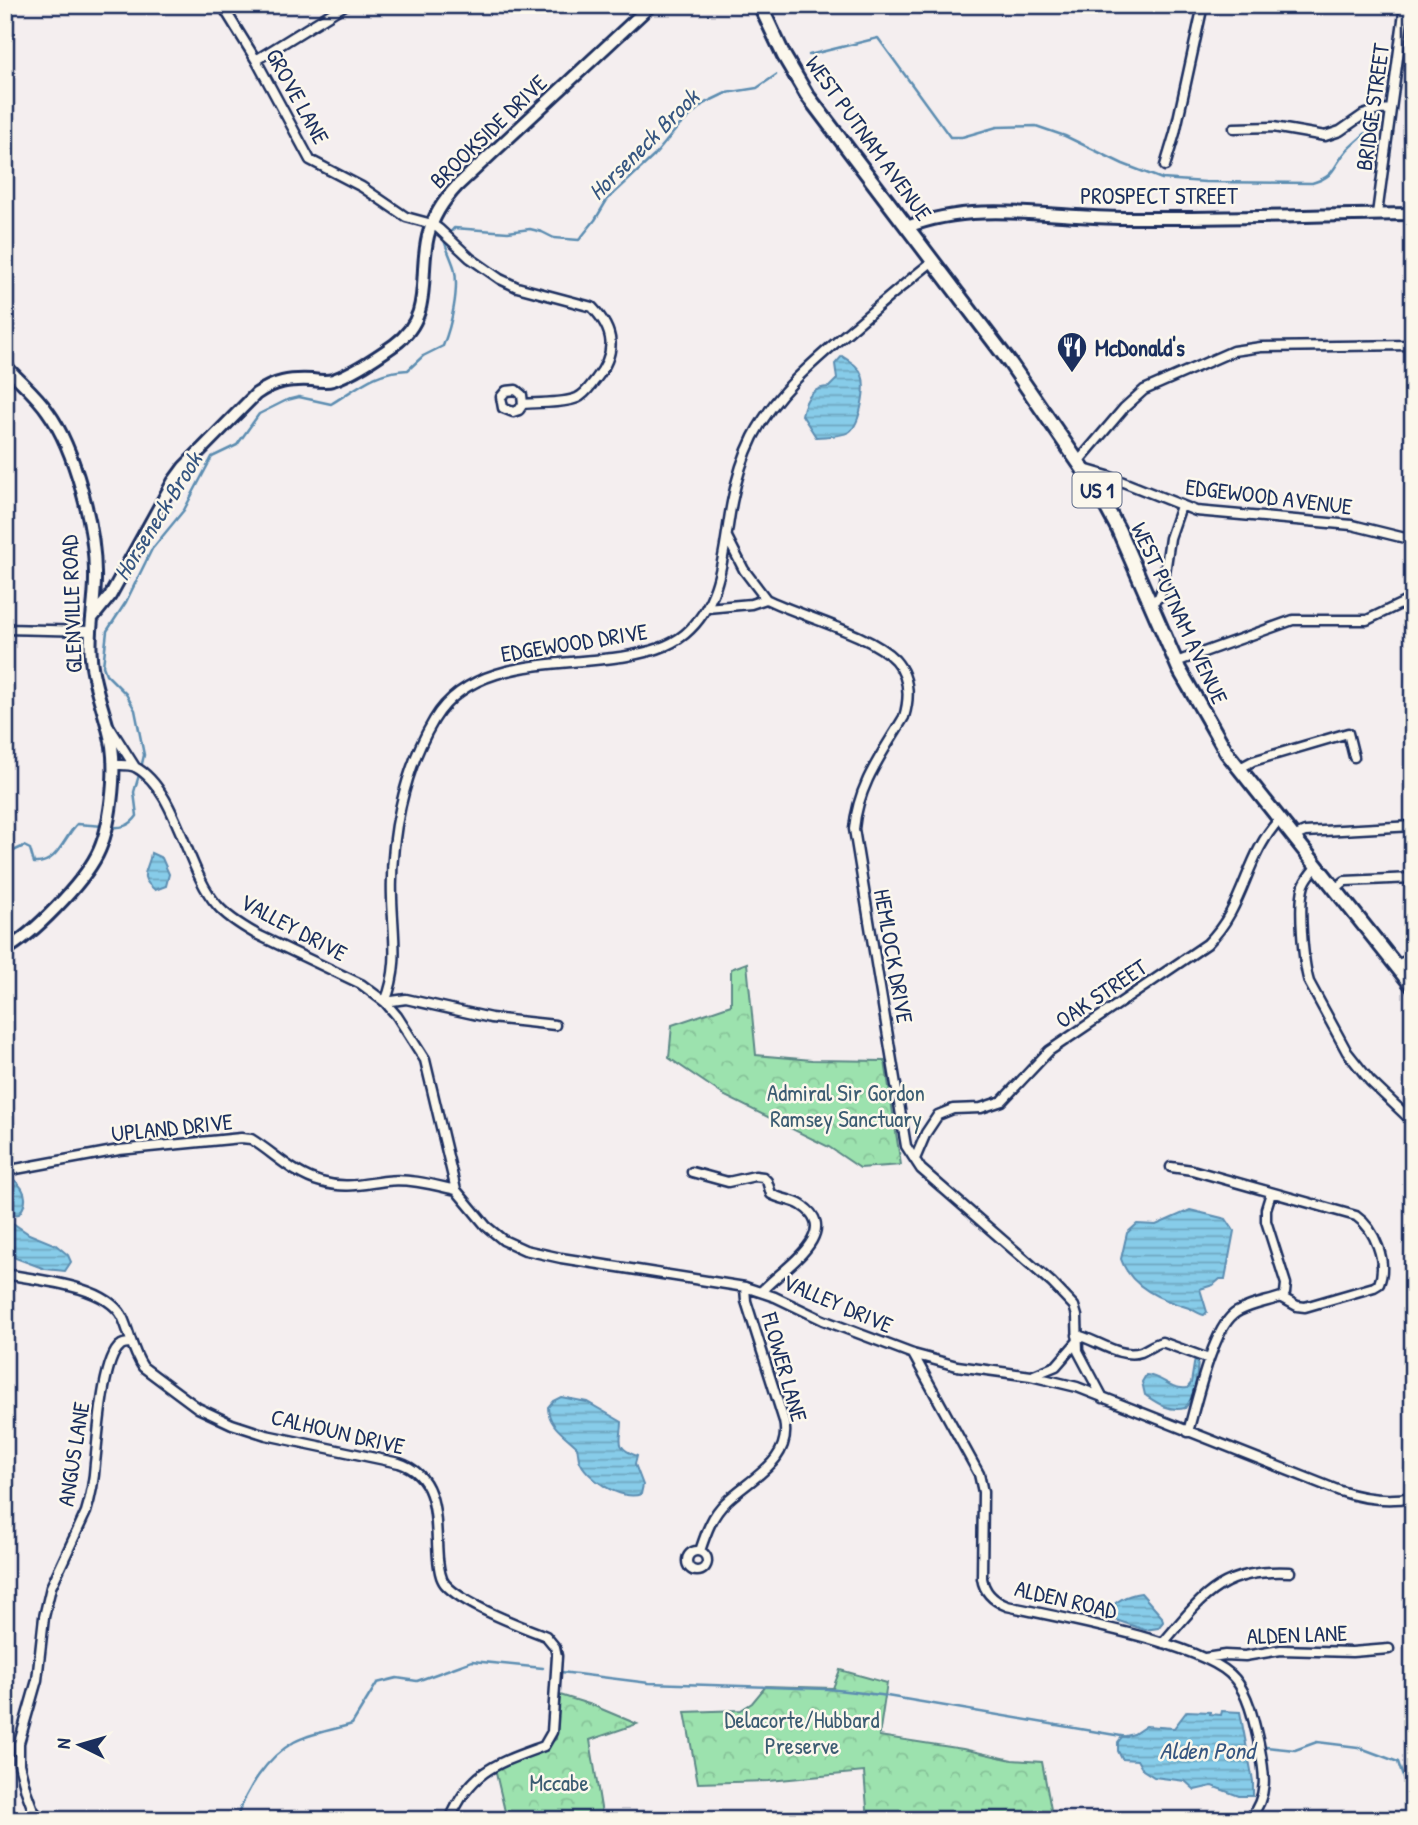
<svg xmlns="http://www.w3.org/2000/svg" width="1418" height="1825" font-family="'Patrick Hand',sans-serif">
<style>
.park{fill:url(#park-crowns);stroke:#5c8886;stroke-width:2}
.water{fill:url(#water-rules);stroke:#5c8db1;stroke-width:2}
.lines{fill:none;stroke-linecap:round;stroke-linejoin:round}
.stream{stroke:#5c8db1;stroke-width:2.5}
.street-casing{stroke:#1b2f5e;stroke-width:13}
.secondary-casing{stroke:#1b2f5e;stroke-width:16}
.primary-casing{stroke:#1b2f5e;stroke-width:18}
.street{stroke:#fbf7ec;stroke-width:8}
.secondary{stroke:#fbf7ec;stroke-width:10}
.primary{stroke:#fbf7ec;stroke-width:12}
.labels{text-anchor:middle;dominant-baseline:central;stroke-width:5;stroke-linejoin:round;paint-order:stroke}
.shield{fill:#fbf7ec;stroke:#5e6b89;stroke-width:2}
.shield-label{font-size:21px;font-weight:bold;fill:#1b2f5e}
.street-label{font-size:23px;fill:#1b2f5e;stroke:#fbf7ec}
.poi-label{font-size:23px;font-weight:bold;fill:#1b2f5e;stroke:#fbf7ec;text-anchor:start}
.park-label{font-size:23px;fill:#3b5c72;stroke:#fbf7ec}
.water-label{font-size:24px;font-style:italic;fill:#365681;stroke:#fbf7ec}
</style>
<defs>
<pattern id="park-crowns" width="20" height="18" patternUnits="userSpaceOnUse" patternTransform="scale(1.75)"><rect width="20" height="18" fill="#9ce2ae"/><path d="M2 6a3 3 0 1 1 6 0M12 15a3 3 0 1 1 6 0" fill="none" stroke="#86c298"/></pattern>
<pattern id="water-rules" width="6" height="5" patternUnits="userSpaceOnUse" patternTransform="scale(1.75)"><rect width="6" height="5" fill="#87cce9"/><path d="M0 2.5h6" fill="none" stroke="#6ea6c0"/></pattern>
</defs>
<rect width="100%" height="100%" fill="#f4eeef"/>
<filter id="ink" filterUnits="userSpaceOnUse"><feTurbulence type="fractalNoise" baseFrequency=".0143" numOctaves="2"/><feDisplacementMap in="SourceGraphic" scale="14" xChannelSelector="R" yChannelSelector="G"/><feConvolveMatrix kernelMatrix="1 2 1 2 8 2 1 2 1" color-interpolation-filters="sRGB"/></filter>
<g filter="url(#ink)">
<path class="park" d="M747 963 756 1055 812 1060 885 1061 901 1165 860 1168 829 1147 725 1096 669 1058 672 1025 731 1005V969Z
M840 1670 887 1683 879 1736 963 1749 1012 1760 1042 1762 1053 1820H868L864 1772 769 1781 698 1783 685 1712 741 1710 752 1703 766 1686 833 1688Z
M560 1695 592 1705 637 1724 590 1740 603 1820H507L495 1769 539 1751 556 1739Z"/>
<path class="water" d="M842 356C849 361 859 366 862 375 867 387 860 425 849 432 840 437 827 436 816 437L802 415C805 399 812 387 829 387L837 379 835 364Z
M151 853 162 858 169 874 166 886 155 890C136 875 149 871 151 853Z
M5 1179H13C26 1189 29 1201 19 1214L5 1216Z
M1190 1210 1226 1219 1234 1231 1225 1279H1220L1213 1285 1200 1289 1207 1312 1204 1315C1198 1314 1194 1310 1189 1308 1162 1300 1131 1288 1121 1259L1127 1233 1137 1224 1156 1225Z
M5 1222 14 1224 29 1234 56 1245 68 1255 71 1262 65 1271 45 1269 5 1254Z
M1195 1358 1198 1359C1197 1376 1196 1395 1185 1408 1169 1412 1157 1403 1145 1395L1142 1382 1146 1375C1162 1376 1170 1390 1187 1388L1191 1383Z
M561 1397 587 1402 622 1422C622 1440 613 1447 637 1456L635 1464 643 1485 641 1494C622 1502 585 1478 579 1459 578 1455 578 1451 577 1447 565 1435 548 1426 548 1407L553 1401Z
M1141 1593 1162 1617 1163 1622 1158 1628 1145 1630 1110 1618 1109 1611C1116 1599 1128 1595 1141 1593Z
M1187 1711 1210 1712V1714L1221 1715 1222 1711 1240 1712 1253 1781V1796H1239L1212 1786 1195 1790 1185 1781 1154 1777 1143 1770 1137 1760 1122 1759 1118 1751V1742L1122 1737 1134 1734 1146 1726 1174 1728Z"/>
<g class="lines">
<path class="stream" d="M809 55 878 38 950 137H962L997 127 1036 126 1065 136 1123 164 1162 179 1205 182 1312 183C1337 176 1332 166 1348 149 1357 140 1368 132 1377 122
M141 768 144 755 135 710 126 694 106 674 103 666 107 631 126 602 152 549 184 510 212 457 237 445 259 414 287 400 299 397 331 404C359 387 375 371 408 370L423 356 443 346C451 326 460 289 454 267 451 258 447 250 444 240L454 228 508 232 530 229 542 232 554 238 579 240 595 220 607 200 654 156 678 127 703 104 726 93 757 88 776 75
M110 827C122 828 130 826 137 816L134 792 139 775
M5 855 24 846 30 849 34 863C57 865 64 837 77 824L104 826
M561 1672 649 1683 828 1689 881 1695 1127 1737
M1266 1747 1295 1750 1317 1742 1358 1747 1398 1762 1405 1783 1413 1786
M236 1820C246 1790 266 1758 294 1742 310 1733 334 1730 352 1724L377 1683 397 1678 417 1681 472 1661 543 1668"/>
<g class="street-casing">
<path id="street" d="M222 5 256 60 310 160 362 187 406 217 432 224 439 229 470 258 500 279 517 287 592 307C615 331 617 352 596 379 590 386 586 394 577 398 562 404 539 402 523 404L519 410 513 412 503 408 501 397 506 391 516 390 522 395 523 404
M256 60 345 5
M1234 128 1273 127 1325 136 1340 131 1363 115 1379 110 1391 109
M1165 166 1175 133 1203 5
M1377 214 1405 5
M1078 462 1124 408 1144 390 1233 351 1261 347 1413 345
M1084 469 1108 476 1196 511 1352 525 1413 540
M727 537 744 570 766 599
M1150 604 1159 597 1163 587 1170 538 1181 506
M707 608 751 604 766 599C800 616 871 634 895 660 910 677 910 697 904 717 882 754 858 785 854 829L906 1146 921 1169 1052 1283 1074 1306 1077 1316 1078 1351 1103 1398
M5 629 91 631
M1176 662 1293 620H1367L1413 598
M109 726 135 767
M114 765C121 765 129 764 135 767 176 788 187 872 217 905 227 917 242 926 256 934L361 984 385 1002 397 1016 425 1060 456 1190 486 1226 503 1240 525 1250 561 1258 745 1287 775 1297 823 1320 913 1354 957 1366 1031 1376 1077 1387 1340 1491C1364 1499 1387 1502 1413 1497
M1238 769 1253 761 1348 733 1354 757
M1293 837 1305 832 1413 826
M1317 866C1312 872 1307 877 1304 885 1298 904 1303 962 1309 982L1347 1052 1370 1081 1413 1122
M1335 889 1345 881 1413 878
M1396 965 1413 958
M385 1002C400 966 393 936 392 898 390 839 403 772 434 720 472 656 563 667 627 656 648 652 668 648 685 634 724 601 723 548 732 502 736 481 743 457 753 437 777 390 820 356 860 322 884 301 908 281 933 261
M385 1002 406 999 491 1018 555 1025
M915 1159 926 1133 938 1115 953 1109 981 1108 1002 1101 1049 1051 1207 944C1246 906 1244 858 1279 820
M1171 1167 1192 1170 1356 1216C1375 1229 1388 1262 1379 1284L1374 1287 1305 1307 1297 1306 1281 1297C1267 1302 1246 1305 1234 1314 1212 1331 1196 1404 1188 1432
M5 1171 119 1150 241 1138 251 1139C274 1153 294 1175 321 1182 345 1189 362 1184 386 1181 409 1178 434 1185 456 1190
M692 1172 728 1182 755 1176 763 1177 767 1181 771 1194C780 1199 793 1200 801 1205 846 1233 777 1272 761 1292
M1271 1193 1266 1209V1221L1286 1284 1285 1293 1282 1298
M5 1274C37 1280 105 1285 122 1316 130 1333 132 1351 143 1367L198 1408 232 1424 266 1435 399 1463C441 1476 435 1523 438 1559 439 1568 440 1578 445 1584 462 1604 520 1626 546 1636L555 1647 557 1656 552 1732 544 1746C498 1763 470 1770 450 1820
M1077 1335C1097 1340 1120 1359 1141 1352 1148 1349 1154 1344 1162 1342L1209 1359
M913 1354 979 1474 983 1492 982 1578C984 1592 994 1601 1007 1606 1056 1617 1207 1643 1235 1679 1249 1696 1254 1722 1259 1744 1265 1774 1269 1795 1249 1820
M1034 1375 1056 1366 1076 1343
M687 1561a10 10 0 1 1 20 0a10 10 0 1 1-20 0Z
M700 1551C706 1533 712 1515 726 1502 749 1479 793 1461 784 1421L746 1301 745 1287
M1163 1643C1204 1594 1222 1569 1290 1572
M1205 1658 1225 1655 1245 1656 1281 1650 1352 1652 1389 1649
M42 1820 33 1810 26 1791 19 1764V1743L37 1680 44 1617 51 1587 86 1512C91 1496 94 1480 95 1463 98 1440 102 1360 120 1346 123 1343 127 1343 131 1343"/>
</g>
<g class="secondary-casing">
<path id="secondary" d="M1406 5 1413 8
M907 227C976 200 1052 218 1124 218 1220 219 1317 215 1413 214
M5 365C19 381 36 394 48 412 75 449 95 528 95 573 96 602 88 630 91 658 93 688 107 716 112 746 116 775 111 828 97 855 82 884 34 934 5 950
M93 617 110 596 173 482 184 467 256 394C275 381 289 379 312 380 319 381 326 382 333 380 354 373 377 357 394 345 434 316 418 278 428 236 433 216 443 201 457 186L651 5"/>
</g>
<g class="primary-casing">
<path id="primary" d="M760 5 784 56 807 95 1010 363 1096 488 1118 529 1179 669 1227 753 1413 987"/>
</g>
<use href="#street" class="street"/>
<use href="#secondary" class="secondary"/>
<use href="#primary" class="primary"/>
</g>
</g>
<defs>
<g id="restaurant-pin" transform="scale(1.575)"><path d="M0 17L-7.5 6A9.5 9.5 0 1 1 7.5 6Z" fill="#1b2f5e" stroke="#fbf7ec"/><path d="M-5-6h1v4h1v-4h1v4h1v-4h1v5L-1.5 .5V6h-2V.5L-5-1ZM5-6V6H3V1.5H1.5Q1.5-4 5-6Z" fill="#fff"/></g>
</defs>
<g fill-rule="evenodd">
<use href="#restaurant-pin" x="1072" y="347"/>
</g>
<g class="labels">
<rect class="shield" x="1072.5" y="472.5" width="49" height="35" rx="5"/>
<g class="shield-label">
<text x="1097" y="490">US 1</text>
</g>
<g class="street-label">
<text transform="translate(298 96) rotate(61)">GROVE LANE</text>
<text transform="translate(1372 107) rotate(-82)">BRIDGE STREET</text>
<text transform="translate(488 131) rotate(-44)">BROOKSIDE DRIVE</text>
<text transform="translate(869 138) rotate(54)">WEST PUTNAM AVENUE</text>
<text x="1159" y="195">PROSPECT STREET</text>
<text transform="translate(1269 496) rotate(7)">EDGEWOOD AVENUE</text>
<text transform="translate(71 604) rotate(-92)">GLENVILLE ROAD</text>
<text transform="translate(1180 613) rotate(65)">WEST PUTNAM AVENUE</text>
<text transform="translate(574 642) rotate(-9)">EDGEWOOD DRIVE</text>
<text transform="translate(294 927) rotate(28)">VALLEY DRIVE</text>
<text transform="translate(894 956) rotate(80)">HEMLOCK DRIVE</text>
<text transform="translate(1101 993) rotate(-34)">OAK STREET</text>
<text transform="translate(172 1127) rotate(-6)">UPLAND DRIVE</text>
<text transform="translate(838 1303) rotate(23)">VALLEY DRIVE</text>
<text transform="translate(785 1367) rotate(74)">FLOWER LANE</text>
<text transform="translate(338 1431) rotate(13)">CALHOUN DRIVE</text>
<text transform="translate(73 1454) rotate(-81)">ANGUS LANE</text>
<text transform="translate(1066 1599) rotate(13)">ALDEN ROAD</text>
<text transform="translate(1297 1634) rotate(-2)">ALDEN LANE</text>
</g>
<g class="poi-label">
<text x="1095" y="347">McDonald's</text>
</g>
<g class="park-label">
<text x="846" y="1092">Admiral Sir Gordon<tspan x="846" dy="26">Ramsey Sanctuary</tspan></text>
<text x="802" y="1719">Delacorte/Hubbard<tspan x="802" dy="26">Preserve</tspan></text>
<text x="559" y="1782">Mccabe</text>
</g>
<g class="water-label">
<text transform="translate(643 144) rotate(-45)">Horseneck Brook</text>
<text transform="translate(157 516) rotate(-58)">Horseneck Brook</text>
<text x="1207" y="1750">Alden Pond</text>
</g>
</g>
<rect width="1418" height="1825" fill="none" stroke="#fbf7ec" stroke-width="28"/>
<rect x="14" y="14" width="1390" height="1797" fill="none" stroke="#1b2f5e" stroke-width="2.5" filter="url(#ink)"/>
<g transform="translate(80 1745) rotate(275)" stroke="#fbf7ec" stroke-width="5" paint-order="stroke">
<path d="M0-5L12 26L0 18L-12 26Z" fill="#1b2f5e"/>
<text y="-10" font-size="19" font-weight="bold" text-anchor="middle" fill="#1b2f5e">N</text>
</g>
</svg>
